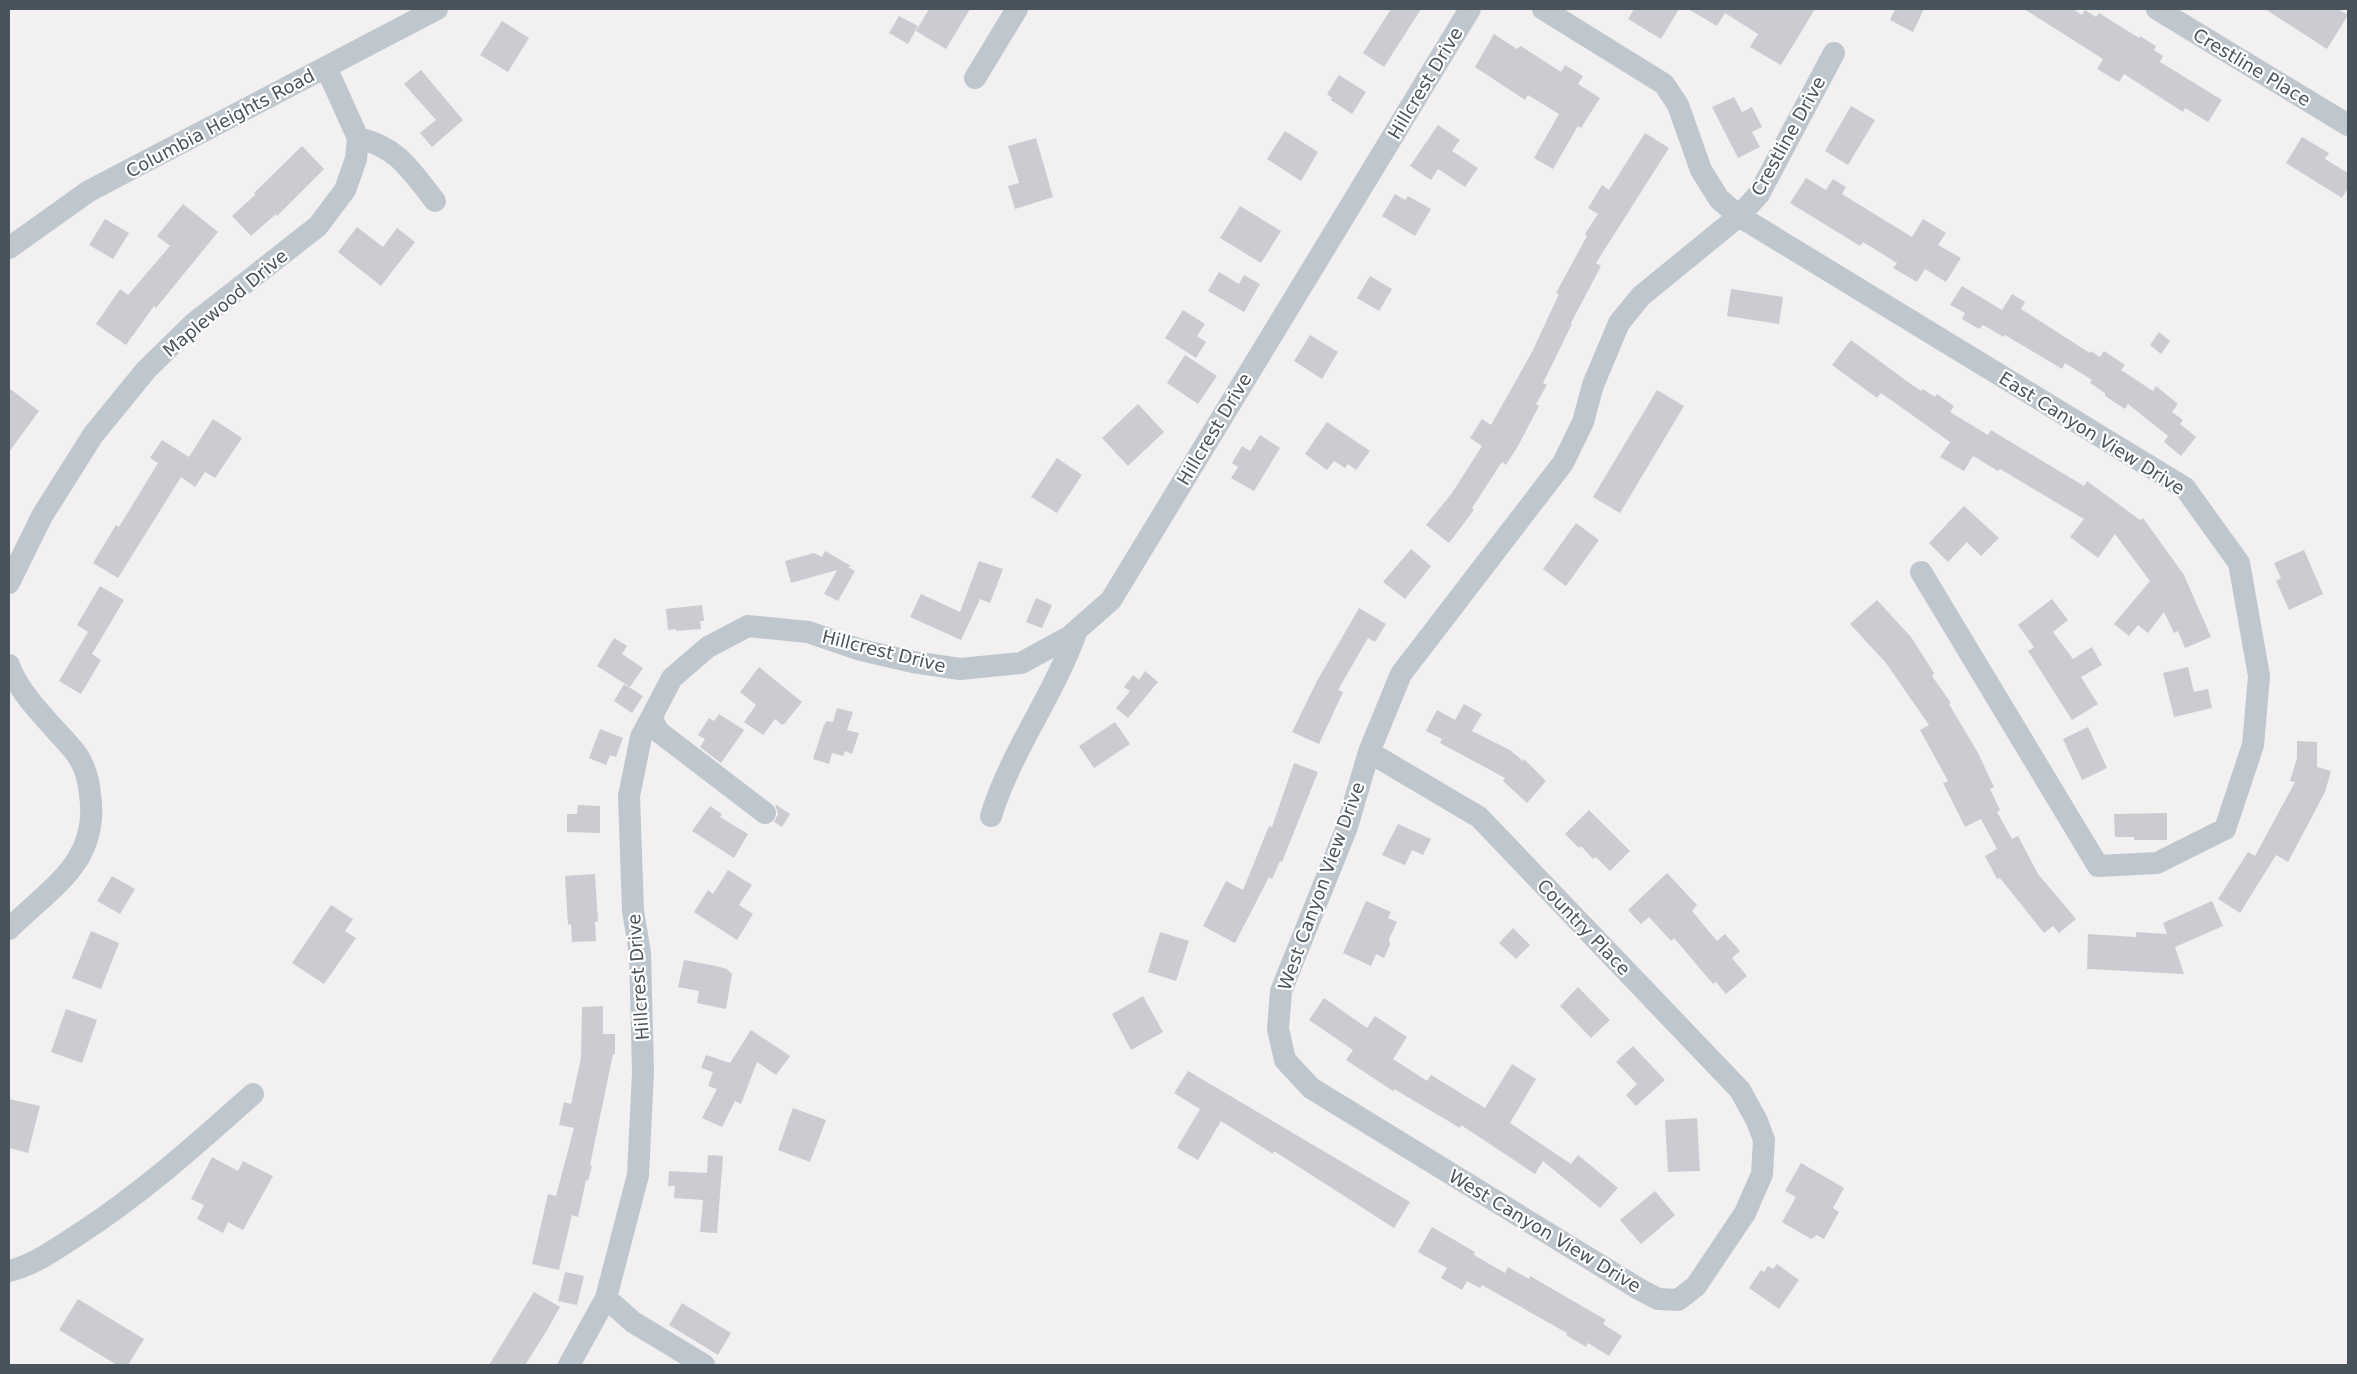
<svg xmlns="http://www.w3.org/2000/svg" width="2357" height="1374" font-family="'DejaVu Sans',sans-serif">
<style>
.building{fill:#caccd2}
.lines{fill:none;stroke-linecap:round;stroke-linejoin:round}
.minor{stroke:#bfc7ce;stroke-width:22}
.labels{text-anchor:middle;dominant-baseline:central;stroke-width:4.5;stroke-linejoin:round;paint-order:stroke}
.street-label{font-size:18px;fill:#49535c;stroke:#fff}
</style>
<rect width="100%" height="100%" fill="#f2f0f0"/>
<path class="building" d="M929 9H970L946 49 916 31Z
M1391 9H1421L1384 67 1363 53Z
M1634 9H1679L1661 39 1628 19Z
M1688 9H1815L1781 65 1750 47 1758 34 1725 13 1717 26Z
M1895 9H1924L1913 32 1890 20Z
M2024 9H2073L2082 15 2085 10 2096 17 2099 13 2139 38 2140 36 2156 46 2154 50 2163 56 2160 62 2222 100 2208 122 2185 108 2183 112 2124 74 2119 82 2097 69 2103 59Z
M2265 9H2338L2348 15 2327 49Z
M899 16 918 26 908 44 889 33Z
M502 21 529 38 508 72 480 55Z
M1494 34 1517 49 1521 46 1561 72 1565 65 1583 76 1578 84 1600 98 1581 128 1578 126 1553 169 1534 158 1559 114 1528 95 1525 100 1475 67Z
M421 70 463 120 432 147 420 133 436 120 404 84Z
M1339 75 1366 92 1352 114 1331 100 1332 98 1327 94Z
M1734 97 1742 112 1752 107 1762 127 1752 132 1760 147 1738 158 1712 107Z
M1851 106 1875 120 1848 165 1825 151Z
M1438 125 1460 140 1452 151 1478 168 1465 187 1438 169 1431 180 1410 166Z
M1285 131 1318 152 1301 181 1267 159Z
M1645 133 1669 148 1596 263 1601 266 1571 323 1572 324 1543 383 1547 385 1536 404 1539 406 1518 446 1506 465 1502 462 1472 508 1474 510 1449 543 1426 525 1452 493 1482 446 1470 438 1482 419 1491 425 1532 352 1559 294 1556 293 1587 236 1585 234 1598 214 1588 208 1602 185 1609 190Z
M2302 137 2329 153 2325 159 2348 173V188L2342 198 2286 163Z
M1036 138 1053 197 1015 209 1008 186 1019 183 1008 146Z
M302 146 324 169 277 216 276 214 251 236 232 216 256 194 254 193Z
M1806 178 1826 190 1833 179 1846 187 1842 194 1912 237 1923 219 1946 233 1938 245 1961 258 1946 282 1925 269 1917 282 1893 268 1897 263 1863 242 1860 246 1790 203Z
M1395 194 1405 200 1408 196 1431 209 1415 236 1382 216Z
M183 204 218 232 156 308 154 306 126 345 96 324 120 289 128 295 170 246 157 236Z
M1240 206 1281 231 1261 263 1220 238Z
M105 219 129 233 113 259 89 245Z
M357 227 383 247 397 228 415 242 381 286 338 252Z
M1219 272 1239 284 1244 275 1260 284 1244 312 1208 291Z
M1370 276 1392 289 1379 311 1357 298Z
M1962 286 2002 310 2012 294 2025 302 2021 309 2090 353 2091 351 2100 357 2104 351 2125 365 2121 370 2153 391 2156 386 2178 404 2172 412 2183 420 2180 424 2196 437 2181 456 2164 442 2168 436 2128 404 2125 409 2105 396V393L2090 383 2092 380 2065 363 2062 369 2005 335 2004 337 1983 325 1979 329 1962 319 1965 313 1950 305Z
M1731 289 1783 297 1779 324 1727 316Z
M1183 310 1205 324 1197 336 1206 342 1196 358 1165 338Z
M2159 332 2170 341 2161 354 2150 345Z
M1310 335 1338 352 1322 379 1294 361Z
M1851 340 1908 382 1921 391 1923 389 1935 397 1937 394 1954 406 1950 412 1988 435 1991 430 2084 486 2087 481 2140 520 2143 518 2184 575 2211 637 2185 648 2178 631 2174 633 2164 612 2148 633 2138 625 2129 636 2114 624 2150 581 2115 534 2098 558 2070 537 2084 519 2000 469 1998 471 1973 456 1964 471 1940 457 1950 442 1881 393 1877 398 1832 365Z
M1185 355 1217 376 1198 404 1167 383Z
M9 388 39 411 9 452Z
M1657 390 1684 406 1620 513 1593 497Z
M1138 404 1164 432 1128 466 1102 438Z
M213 419 242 438 215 478 205 472 195 487 181 477 118 578 93 563 116 525 119 527 158 463 150 458 162 440 189 457Z
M1327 422 1370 451 1356 470 1348 464 1345 468 1334 461 1327 470 1305 454Z
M1260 435 1280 448 1254 491 1231 478 1238 467 1232 463 1242 446 1250 451Z
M1057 458 1082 475 1057 513 1031 497Z
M1964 506 1999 538 1981 556 1967 542 1948 562 1929 543Z
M1576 523 1599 540 1566 586 1543 569Z
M1411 549 1431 566 1405 599 1383 582Z
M2304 550 2323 594 2289 610 2276 581 2281 578 2274 563Z
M825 551 851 566 848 567 855 571 838 601 824 594 837 570 791 583 785 561 814 553 822 557Z
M979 561 1003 569 990 603 980 599 961 640 910 617 921 594 960 612Z
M100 586 124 600 92 654 101 660 81 694 59 681 88 632 77 625Z
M1036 598 1052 605 1042 628 1026 622Z
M2052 599 2068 620 2053 632 2073 659 2092 647 2102 665 2081 677 2098 704 2072 720 2028 651 2034 647 2018 625Z
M1877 600 1911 637 1934 673 1932 676 1951 703 1949 704 1978 753 1994 787 1990 789 2000 810 1997 812 2012 839 2018 836 2038 874 2076 919 2059 933 2053 926 2044 933 2000 878 1997 879 1985 856 1997 849 1981 819 1965 827 1943 783 1948 781 1920 730 1929 725 1886 663 1850 624Z
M702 605 704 621H700L701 629 676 631V629L668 630 666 609Z
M1359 608 1386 624 1375 642 1368 638 1338 690 1343 692 1319 744 1292 732 1317 681Z
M614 638 627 646 622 654 643 668 630 687 597 666Z
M759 667 802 702 785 723 782 725 775 719 763 735 744 722 756 705 740 692Z
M2188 667 2194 692 2208 689 2212 708 2174 717 2163 673Z
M1145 671 1158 682 1128 718 1116 708 1130 691 1124 687 1133 675 1139 680Z
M624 684 643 696 632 713 614 701Z
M1464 704 1482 714 1472 731 1510 750 1523 761 1524 759 1546 781 1527 803 1503 781 1505 778 1440 743 1442 739 1426 731 1437 710 1455 720Z
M837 708 853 712 847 730 859 733 852 754 845 751 843 756 832 753 829 764 813 759 824 725 827 721 833 722Z
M719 714 744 730 721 763 700 747 705 739 698 735 709 718 714 721Z
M1115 722 1130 744 1094 768 1079 746Z
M2088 727 2107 768 2082 780 2063 739Z
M600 729 623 738 616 757 610 755 606 765 589 758Z
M2297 741 2317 742V767L2331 771 2325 792 2288 862 2276 855 2240 913 2218 899 2248 852 2255 856 2295 782 2290 781 2297 758Z
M1294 763 1318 772 1282 862 1280 861 1272 879 1269 877 1235 943 1203 926 1226 881 1243 890 1269 826 1272 827Z
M775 804 790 814 782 827 774 822 778 814Z
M578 805 600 806V833L567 832V814H577Z
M710 806 722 814 720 817 748 834 734 858 692 831Z
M1589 810 1630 851 1610 871 1596 857 1593 859 1581 846 1579 848 1565 834Z
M2167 813V840H2134V837H2115L2114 814Z
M1398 824 1431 839 1423 855 1412 850 1405 865 1382 855Z
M728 870 752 885 739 905 753 914 737 940 694 912 708 890 713 894Z
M1667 873 1697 905 1692 911 1717 941 1725 934 1740 951 1732 958 1747 976 1726 994 1716 982 1713 984 1674 938 1671 941 1649 917 1641 924 1628 910Z
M595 874 598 921 595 922 596 941 572 942 571 924 568 925 565 876Z
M112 876 135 889 120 914 97 901Z
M1366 901 1391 912 1388 918 1397 922 1389 939 1390 945 1384 958 1376 954 1371 966 1343 953Z
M2212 901 2223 926 2175 947 2184 974 2087 969 2088 934 2136 937V932L2167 934 2163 923Z
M331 905 353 919 345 931 356 938 324 984 292 963Z
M1513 928 1530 945 1516 959 1499 943Z
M91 931 119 943 101 989 72 978Z
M1160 932 1189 941 1176 981 1148 972Z
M684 960 716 966 727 969 732 974 726 1009 697 1003 699 991 678 987Z
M1578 987 1610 1020 1591 1038 1560 1006Z
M1143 996 1163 1032 1131 1050 1112 1014Z
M1324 998 1367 1028 1375 1016 1407 1037 1393 1059 1427 1081 1431 1075 1485 1108 1512 1064 1536 1079 1510 1123 1571 1164 1578 1155 1618 1188 1600 1208 1543 1161 1535 1174 1461 1125 1460 1128 1394 1089 1393 1091 1346 1060 1353 1050 1309 1020Z
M603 1006V1034H615V1054H613L590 1165 592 1166 588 1181 586 1180 578 1217 572 1215 559 1270 532 1264 548 1194 556 1196 574 1128 559 1125 564 1102 571 1104 581 1058 582 1007Z
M66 1009 97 1020 82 1063 51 1052Z
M751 1030 790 1056 776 1075 757 1062 741 1104 735 1101 722 1127 702 1118 717 1089 708 1086 713 1072 701 1068 706 1055 730 1063Z
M1633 1046 1665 1080 1636 1106 1626 1095 1637 1084 1616 1062Z
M1188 1071 1410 1202 1394 1228 1274 1151 1273 1154 1221 1121 1198 1160 1177 1148 1200 1109 1174 1093Z
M9 1099 40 1106 28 1153 9 1148Z
M793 1108 826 1120 810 1162 778 1150Z
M1697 1118 1700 1171 1668 1172 1665 1120Z
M708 1155 723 1156 717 1233 700 1232 703 1200 674 1198 675 1186H668L669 1171 707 1173Z
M212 1157 238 1171 243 1161 273 1176 243 1230 228 1222 223 1233 197 1219 204 1205 191 1199Z
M1801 1163 1844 1188 1833 1208 1839 1212 1824 1239 1817 1235 1811 1239 1782 1222 1796 1197 1785 1191Z
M1655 1191 1675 1215 1641 1244 1620 1220Z
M1432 1227 1475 1252 1474 1255 1505 1273 1508 1267 1529 1279 1530 1276 1606 1320 1603 1324 1622 1336 1609 1356 1588 1343 1586 1347 1566 1335 1567 1333 1482 1285 1480 1288 1467 1281 1462 1290 1441 1278 1447 1268 1418 1252Z
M1777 1264 1799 1280 1779 1309 1749 1288 1761 1270 1764 1272 1768 1266 1773 1269Z
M565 1272 584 1276 577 1305 558 1301Z
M534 1292 560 1307 546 1332 525 1365H489Z
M78 1299 144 1339 128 1365H117L59 1330Z
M682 1303 731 1333 718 1355 669 1325Z"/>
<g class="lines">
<path class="minor" d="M1543 9 1664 84 1678 105 1701 170 1719 199 1739 216 2185 488 2239 563 2259 676 2253 745 2225 829 2157 863 2098 866 1921 572
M2157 9 2348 125
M975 78 1017 9
M358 138C398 147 411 171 435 201
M9 248 89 191 437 9
M9 583 42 516 93 435 146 370 193 324 318 226 345 190 356 159 358 138 326 67
M9 665C19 694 50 723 70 746 83 760 88 775 90 794 100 862 51 887 9 929
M651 718 659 732 765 813
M1369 752 1479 817 1740 1090 1757 1121 1764 1140 1762 1174 1745 1213 1696 1286 1678 1300 1658 1299 1639 1289 1311 1088 1285 1060 1278 1029 1281 991 1347 827 1369 752 1401 674 1563 463 1583 422 1593 385 1619 323 1641 296 1739 216 1759 194 1834 53
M991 816C1011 751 1054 695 1077 630
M9 1271C34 1265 54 1250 76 1236 140 1195 196 1145 253 1094
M606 1298 633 1322 704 1365
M569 1365 606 1298 638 1175 643 1072 640 953 633 911 629 796 641 737 672 678 708 647 748 626 808 632 861 650 913 662 960 669 1021 663 1069 637 1111 600 1470 9"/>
</g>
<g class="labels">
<g class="street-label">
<text transform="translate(2252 67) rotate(31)">Crestline Place</text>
<text transform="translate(1425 83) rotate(-59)">Hillcrest Drive</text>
<text transform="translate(220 123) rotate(-28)">Columbia Heights Road</text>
<text transform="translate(1788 136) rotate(-61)">Crestline Drive</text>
<text transform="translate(225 303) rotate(-40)">Maplewood Drive</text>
<text transform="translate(1214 429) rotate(-59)">Hillcrest Drive</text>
<text transform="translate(2092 433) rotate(32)">East Canyon View Drive</text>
<text transform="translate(884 651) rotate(14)">Hillcrest Drive</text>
<text transform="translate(1321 886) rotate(-70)">West Canyon View Drive</text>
<text transform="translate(1584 927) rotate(46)">Country Place</text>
<text transform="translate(638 977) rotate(-94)">Hillcrest Drive</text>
<text transform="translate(1545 1231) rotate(31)">West Canyon View Drive</text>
</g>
</g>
<rect width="2357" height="1374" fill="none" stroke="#49535c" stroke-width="20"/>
</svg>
